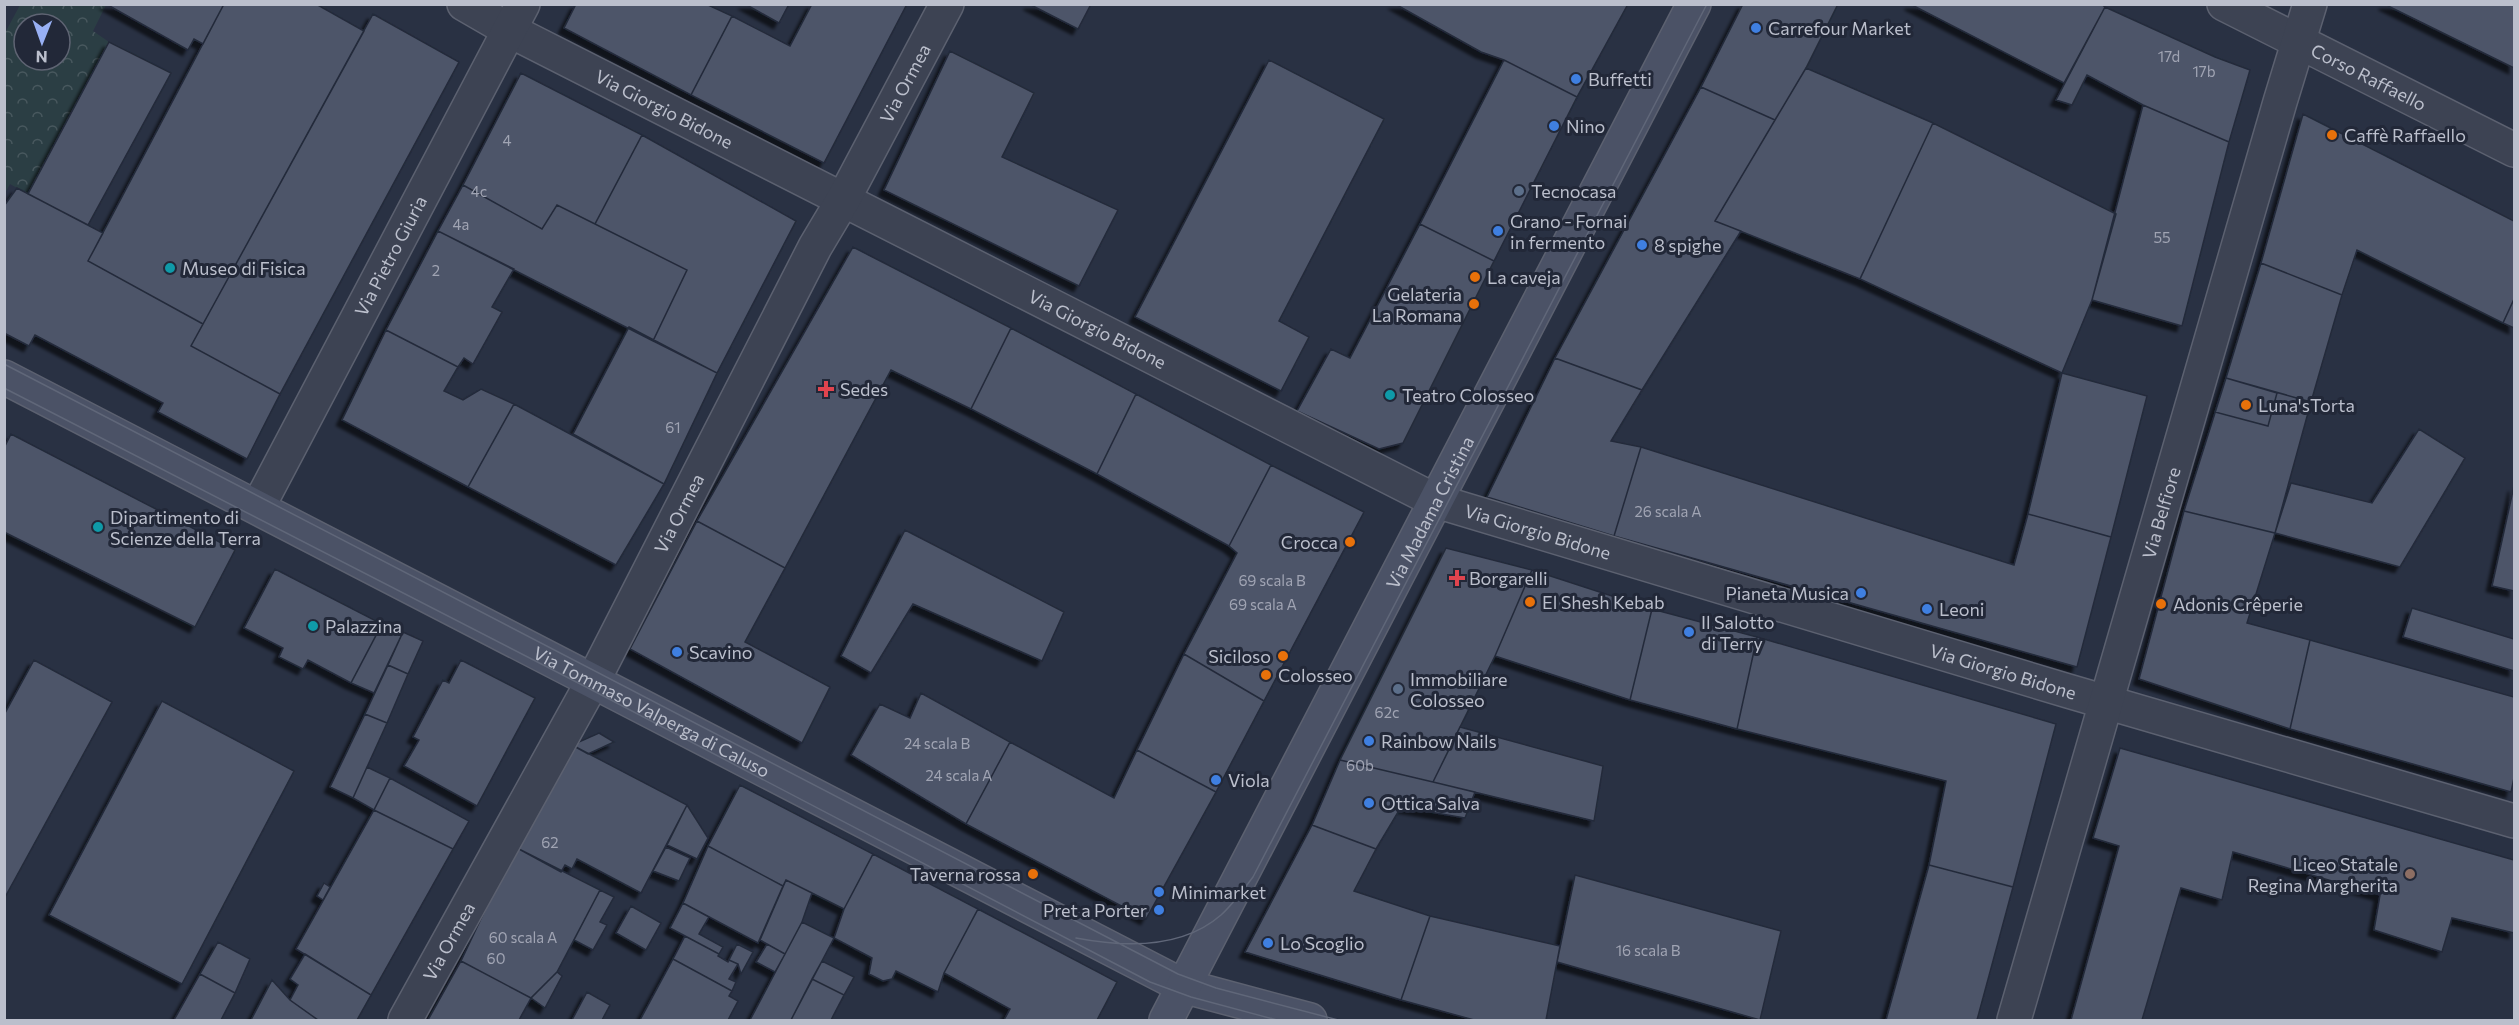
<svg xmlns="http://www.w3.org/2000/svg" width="2519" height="1025" font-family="Commissioner,sans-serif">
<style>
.park{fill:url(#park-crowns);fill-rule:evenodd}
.building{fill:#4d5569;stroke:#242a3a;stroke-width:1.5;filter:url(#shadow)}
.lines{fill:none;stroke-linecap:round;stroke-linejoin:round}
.street-casing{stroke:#5c6170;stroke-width:36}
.secondary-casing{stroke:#5c6170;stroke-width:36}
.street{stroke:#3d4353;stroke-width:33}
.secondary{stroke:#4b5266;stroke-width:33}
.tram{stroke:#606779;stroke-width:1.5}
.shop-dot{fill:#3f7fe0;stroke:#222838;stroke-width:2}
.food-dot{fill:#e8710a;stroke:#222838;stroke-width:2}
.service-dot{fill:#5c6f8a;stroke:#222838;stroke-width:2}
.culture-dot{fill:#0f9aa8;stroke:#222838;stroke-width:2}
.health-dot{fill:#e0444e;stroke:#222838;stroke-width:2}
.education-dot{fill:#8d6e63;stroke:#222838;stroke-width:2}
.labels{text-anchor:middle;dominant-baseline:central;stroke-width:6;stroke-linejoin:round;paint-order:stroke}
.number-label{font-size:15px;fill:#a0a4b3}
.poi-label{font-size:18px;fill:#bbbfcc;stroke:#222838;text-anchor:start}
.street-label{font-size:18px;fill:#bbbfcc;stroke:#222838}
</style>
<defs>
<pattern id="park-crowns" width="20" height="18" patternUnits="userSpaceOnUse" patternTransform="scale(1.5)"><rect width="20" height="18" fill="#2b3e44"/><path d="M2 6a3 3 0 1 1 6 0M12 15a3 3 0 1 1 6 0" fill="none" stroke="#48585e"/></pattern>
<filter id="shadow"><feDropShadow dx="-5.5" dy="5.5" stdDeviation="1.5" flood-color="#0009"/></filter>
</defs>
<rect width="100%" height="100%" fill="#293143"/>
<path class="park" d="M20 5H106L93 31 109 42 28 194 10 184 5 193V33ZM24 24H60V60H24Z"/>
<path class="building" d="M106 4H224L203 44 194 39 188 50Z
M224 4H316L364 31 203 324 88 261Z
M576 4H706L732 16 691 95 564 28Z
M745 4H789L779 23Z
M812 4H907L824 163 691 95 732 16 790 46Z
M1029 4H1091L1078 29Z
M1395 4H1628L1577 97 1504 60 1481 52Z
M1743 4H1838L1806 68 1775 120 1701 87Z
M1910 4H2101L2105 7 2064 83Z
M2384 4H2514V68Z
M2105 7 2215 57 2250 70 2229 142 2143 105 2087 75 2072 105 2056 100Z
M373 14 459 62 280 394 191 346Z
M109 42 171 73 88 225 28 194Z
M950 51 1034 93 1002 157 1118 210 1079 286 884 190Z
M1269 60 1384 119 1279 321 1309 337 1281 391 1135 317Z
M1504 60 1577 97 1494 261 1420 224Z
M1806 68 1933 123 1860 279 1715 221Z
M521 73 642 135 595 224 557 205 542 229 463 185Z
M1701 87 1775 120 1715 221 1741 231 1642 390 1555 358Z
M2143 105 2229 142 2182 326 2092 300Z
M2303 114 2514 221V299L2503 323 2357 250 2342 295 2261 263Z
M1933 123 2116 214 2092 300 2062 373 1860 279Z
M642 135 796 221 717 373 653 341 687 270 595 224Z
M463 185 542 229 557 205 687 270 653 341 438 231Z
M17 188 103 233 88 261 203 324 191 346 280 394 247 459 158 412 163 403 35 335 29 346 4 333V206Z
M1420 224 1494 261 1403 443 1379 449 1297 411 1331 349 1350 358Z
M438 231 514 269 492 307 502 312 473 364 464 358 458 367 386 330Z
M853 247 1011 328 971 409 891 370 785 568 697 521Z
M2261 263 2342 295 2311 402 2226 378Z
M2514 299V328L2503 323Z
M629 327 717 373 664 484 573 434Z
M1011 328 1136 394 1097 474 971 409Z
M386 330 458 367 444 391 463 400 481 389 514 404 468 487 342 420Z
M1555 358 1642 390 1611 441 1641 447 1614 536 1487 497Z
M2062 373 2147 396 2111 537 2028 514Z
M2226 378 2311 402 2275 533 2184 511Z
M2226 378 2277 393 2268 426 2215 412Z
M1136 394 1271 465 1229 546 1097 474Z
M514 404 664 484 616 565 468 487Z
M2419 429 2465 458 2400 567 2275 533 2291 483 2372 503Z
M11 434 235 550 195 627 4 532V448Z
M1641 447 2014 565 2028 514 2111 537 2077 667 1614 536Z
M1271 465 1364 512 1264 701 1184 654 1237 553 1229 546Z
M2514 486V591L2492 586Z
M2184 511 2275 533 2247 623 2310 640 2290 729 2139 679Z
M697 521 785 568 745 642 830 687 802 743 630 649Z
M905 530 1064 612 1042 661 913 604 871 673 841 656Z
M1446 548 1532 570 1495 656 1433 782 1340 760Z
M275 569 382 624 351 683 308 660 303 669 279 657 283 648 244 628Z
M1532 570 1652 609 1630 700 1495 656Z
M2412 608 2514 639V671L2403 637Z
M1652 609 1757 637 1737 729 1630 700Z
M382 624 403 632 374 693 351 683Z
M403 632 423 641 408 674 388 665Z
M1757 637 2056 724 2013 887 1929 865 1946 781 1737 729Z
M2310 640 2514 697V778L2511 792 2290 729Z
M1184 654 1264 701 1216 792 1137 750Z
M34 660 112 702 4 899V715Z
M461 660 535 698 477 806 404 766 419 740 413 737 443 680 449 683Z
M388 665 408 674 387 723 365 714Z
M921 693 1010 742 966 824 851 755 880 704 910 718Z
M162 701 294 771 182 984 49 915Z
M365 714 387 723 353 798 330 787Z
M1460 727 1603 766 1594 821 1433 782Z
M599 733 614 742 588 754 572 745Z
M1010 742 1114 798 1137 750 1216 792 1146 919 966 824Z
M572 745 687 805 641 893 577 859 572 869 565 865 561 872 515 847Z
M2120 748 2514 860V933L2452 918 2442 952 2374 930 2380 895 2233 852 2222 900 2181 888 2142 1020H2071L2119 846 2093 838Z
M1340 760 1433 782 1475 792 1465 818 1401 807 1376 849 1312 825Z
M367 767 390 778 374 810 353 798Z
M390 778 469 821 453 849 374 810Z
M740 785 873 854 844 909 786 880 783 886 708 846Z
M687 805 708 838 697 859 667 845Z
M374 810 453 849 371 995 296 949Z
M1312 825 1376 849 1354 891 1430 916 1401 1000 1245 952Z
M708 846 783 886 758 943 683 903Z
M515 847 600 890 557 972 531 998 461 961Z
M666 847 690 858 679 881 653 871Z
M873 854 978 909 944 973 938 992 896 971 892 979 883 981 869 974 872 958 834 938 844 909Z
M1929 865 2013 887 1977 1020H1886Z
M1575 875 1781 931 1760 1020 1557 962Z
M786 880 812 893 802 922 785 954 760 940Z
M324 883 330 887 323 900 317 896Z
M600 890 614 897 600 922 607 925 593 950 574 940Z
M683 903 709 917 699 934 723 947 719 954 670 928Z
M631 906 661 923 646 950 616 933Z
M978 909 1117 982 1097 1020H1004L1010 1009 944 973Z
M1430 916 1560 946 1546 1020H1474L1401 1000Z
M802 922 834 938 791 1020H750Z
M685 936 719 954 718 956 728 962 729 960 738 964 729 979 736 982 732 991 673 959Z
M218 942 250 959 235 993 200 974Z
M737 944 753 952 741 974 738 964 729 960Z
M767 944 785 954 775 972 756 962Z
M305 954 371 995 357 1020H318L290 1000 298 985 290 979Z
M673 959 732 991 729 996 738 1001 728 1020H640Z
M461 961 531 998 519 1020H428Z
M822 961 854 977 844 995 812 979Z
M557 972 562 976 545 1008 531 998Z
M200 974 235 993 221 1020H174Z
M812 979 844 995 831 1020H791Z
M272 980 290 1000 318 1020H251Z
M587 992 610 1005 602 1020H572Z"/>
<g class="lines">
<g class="street-casing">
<g id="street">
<path id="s1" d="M464 4 509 30 1436 501 2068 691 2514 821"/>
<path id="s2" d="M2224 4 2514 150"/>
<path id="s3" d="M258 507 523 4"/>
<path id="s4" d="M405 1020 593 681 815 247 843 200 947 4"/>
<path id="s5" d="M2014 1020 2280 102 2310 4"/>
</g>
</g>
<g class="secondary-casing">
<g id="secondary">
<path id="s6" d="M4 377 1183 986 1310 1020"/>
<path id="s7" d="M1166 1020 1694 4"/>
</g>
</g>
<use href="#street" class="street"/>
<use href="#secondary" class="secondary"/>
<path class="tram" d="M4 364 1178 974 1216 988 1338 1020
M4 388 588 688 1150 982 1191 997 1277 1020
M1076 938C1123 947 1181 950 1221 915 1233 904 1243 890 1253 877L1707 4"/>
</g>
<g class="shop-dot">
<circle cx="1756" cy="28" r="6"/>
<circle cx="1576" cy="79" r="6"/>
<circle cx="1554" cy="126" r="6"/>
<circle cx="1498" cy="231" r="6"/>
<circle cx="1642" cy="245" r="6"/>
<circle cx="1861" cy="593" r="6"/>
<circle cx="1927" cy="609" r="6"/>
<circle cx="1689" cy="632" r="6"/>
<circle cx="677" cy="652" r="6"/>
<circle cx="1369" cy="741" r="6"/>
<circle cx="1216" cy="780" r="6"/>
<circle cx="1369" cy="803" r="6"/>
<circle cx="1159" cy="892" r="6"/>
<circle cx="1159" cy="910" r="6"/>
<circle cx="1268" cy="943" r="6"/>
</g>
<g class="food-dot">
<circle cx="2332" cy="135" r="6"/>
<circle cx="1475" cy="277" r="6"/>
<circle cx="1474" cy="304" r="6"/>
<circle cx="2246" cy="405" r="6"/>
<circle cx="1350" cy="542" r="6"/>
<circle cx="1530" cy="602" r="6"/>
<circle cx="2161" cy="604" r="6"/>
<circle cx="1283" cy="656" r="6"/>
<circle cx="1266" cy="675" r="6"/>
<circle cx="1033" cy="874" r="6"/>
</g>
<g class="service-dot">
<circle cx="1519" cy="191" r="6"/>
<circle cx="1398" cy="689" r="6"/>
</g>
<g class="culture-dot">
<circle cx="170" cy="268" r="6"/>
<circle cx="1390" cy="395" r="6"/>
<circle cx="98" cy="527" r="6"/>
<circle cx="313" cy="626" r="6"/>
</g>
<g class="health-dot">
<path d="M823 380h6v6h6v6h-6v6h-6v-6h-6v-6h6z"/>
<path d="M1454 569h6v6h6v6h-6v6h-6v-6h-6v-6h6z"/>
</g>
<circle class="education-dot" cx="2410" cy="874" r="6"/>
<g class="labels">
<g class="number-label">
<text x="2169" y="56">17d</text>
<text x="2204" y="71">17b</text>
<text x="507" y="140">4</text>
<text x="479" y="191">4c</text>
<text x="461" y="224">4a</text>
<text x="2162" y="237">55</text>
<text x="436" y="270">2</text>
<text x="673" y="427">61</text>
<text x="1668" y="511">26 scala A</text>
<text x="1272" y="580">69 scala B</text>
<text x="1263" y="604">69 scala A</text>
<text x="1387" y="712">62c</text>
<text x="937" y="743">24 scala B</text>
<text x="1360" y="765">60b</text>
<text x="959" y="775">24 scala A</text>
<text x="550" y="842">62</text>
<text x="523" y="937">60 scala A</text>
<text x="1648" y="950">16 scala B</text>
<text x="496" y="958">60</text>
</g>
<g class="poi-label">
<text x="1768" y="28">Carrefour Market</text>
<text x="1588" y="79">Buffetti</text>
<text x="1566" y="126">Nino</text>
<text x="2344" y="135">Caffè Raffaello</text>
<text x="1531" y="191">Tecnocasa</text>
<text x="1510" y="221">Grano - Fornai<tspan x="1510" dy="21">in fermento</tspan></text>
<text x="1654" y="245">8 spighe</text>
<text x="182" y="268">Museo di Fisica</text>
<text x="1487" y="277">La caveja</text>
<text x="1462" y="294" text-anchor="end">Gelateria<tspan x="1462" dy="21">La Romana</tspan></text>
<text x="840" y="389">Sedes</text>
<text x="1402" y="395">Teatro Colosseo</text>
<text x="2258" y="405">Luna'sTorta</text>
<text x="110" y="517">Dipartimento di<tspan x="110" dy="21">Scienze della Terra</tspan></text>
<text x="1338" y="542" text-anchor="end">Crocca</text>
<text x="1469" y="578">Borgarelli</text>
<text x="1849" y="593" text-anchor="end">Pianeta Musica</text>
<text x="1542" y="602">El Shesh Kebab</text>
<text x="2173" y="604">Adonis Crêperie</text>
<text x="1939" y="609">Leoni</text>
<text x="1701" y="622">Il Salotto<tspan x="1701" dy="21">di Terry</tspan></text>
<text x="325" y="626">Palazzina</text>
<text x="689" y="652">Scavino</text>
<text x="1271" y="656" text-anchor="end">Siciloso</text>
<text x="1278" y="675">Colosseo</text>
<text x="1410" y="679">Immobiliare<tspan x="1410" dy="21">Colosseo</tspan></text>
<text x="1381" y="741">Rainbow Nails</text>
<text x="1228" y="780">Viola</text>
<text x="1381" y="803">Ottica Salva</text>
<text x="2398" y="864" text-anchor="end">Liceo Statale<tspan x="2398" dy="21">Regina Margherita</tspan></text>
<text x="1021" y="874" text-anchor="end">Taverna rossa</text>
<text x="1171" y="892">Minimarket</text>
<text x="1147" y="910" text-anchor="end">Pret a Porter</text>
<text x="1280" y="943">Lo Scoglio</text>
</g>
<g class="street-label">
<text stroke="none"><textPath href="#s2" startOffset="162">Corso Raffaello</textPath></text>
<text stroke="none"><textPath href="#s4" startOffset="1062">Via Ormea</textPath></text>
<text stroke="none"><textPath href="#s1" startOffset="226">Via Giorgio Bidone</textPath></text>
<text stroke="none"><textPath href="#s3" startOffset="284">Via Pietro Giuria</textPath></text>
<text stroke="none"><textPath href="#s1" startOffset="712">Via Giorgio Bidone</textPath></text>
<text stroke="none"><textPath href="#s7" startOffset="572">Via Madama Cristina</textPath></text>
<text stroke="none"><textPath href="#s5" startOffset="528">Via Belfiore</textPath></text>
<text stroke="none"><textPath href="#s4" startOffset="576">Via Ormea</textPath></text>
<text stroke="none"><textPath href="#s1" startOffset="1198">Via Giorgio Bidone</textPath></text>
<text stroke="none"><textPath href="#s1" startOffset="1684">Via Giorgio Bidone</textPath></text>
<text stroke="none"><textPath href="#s6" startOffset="729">Via Tommaso Valperga di Caluso</textPath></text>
<text stroke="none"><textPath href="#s4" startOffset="90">Via Ormea</textPath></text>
</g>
</g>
<rect width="2519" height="1025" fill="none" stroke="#bbbfcc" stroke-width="12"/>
<g transform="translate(42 42) rotate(181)"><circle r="28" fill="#222838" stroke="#5f6473" stroke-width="1.5"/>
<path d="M0-4.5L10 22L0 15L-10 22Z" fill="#98b0f4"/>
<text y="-9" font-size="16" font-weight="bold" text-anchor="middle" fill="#bbbfcc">N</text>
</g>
</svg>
